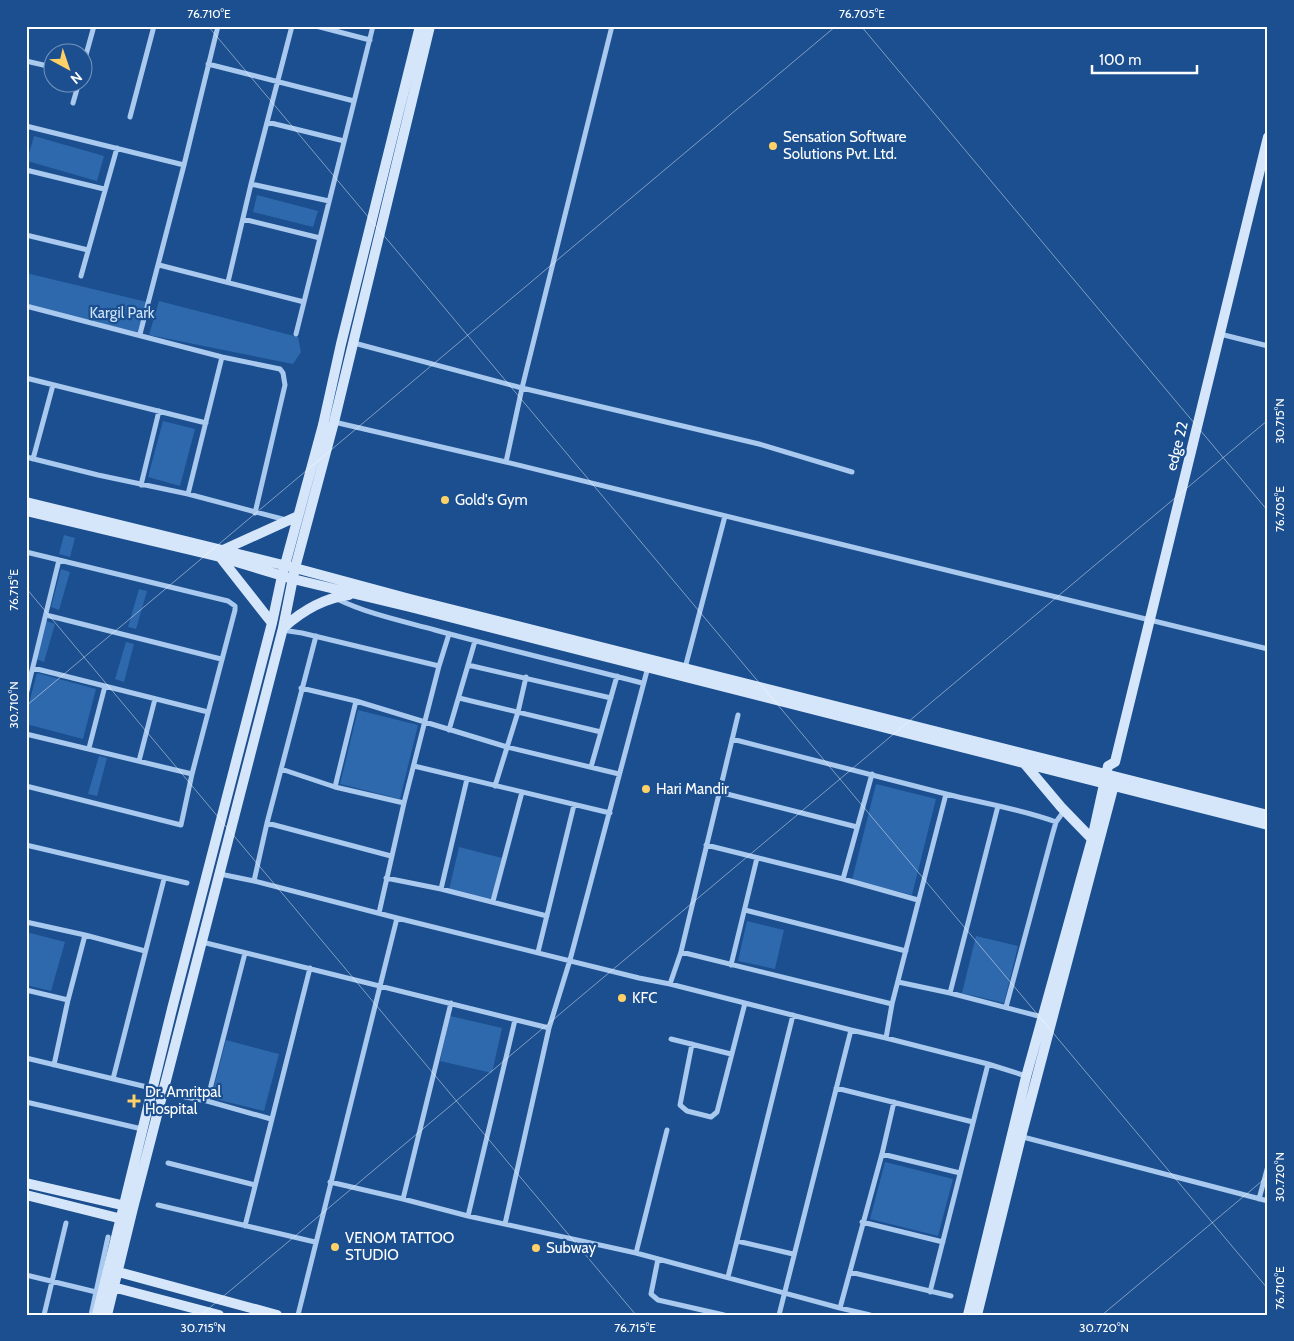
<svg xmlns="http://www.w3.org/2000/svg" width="1294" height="1341" font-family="Cabin,sans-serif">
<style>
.green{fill:#2e69ad}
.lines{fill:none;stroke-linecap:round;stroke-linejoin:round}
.street{stroke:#a9c9ee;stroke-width:5}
.secondary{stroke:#d6e6fa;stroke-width:10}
.ticks{fill:none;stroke:#fff;stroke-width:1;stroke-opacity:0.45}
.poi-dot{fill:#ffd166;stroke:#1b4f8f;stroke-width:2}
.labels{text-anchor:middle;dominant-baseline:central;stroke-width:4.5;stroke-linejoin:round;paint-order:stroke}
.poi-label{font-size:15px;fill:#fff;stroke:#1b4f8f;text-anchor:start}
.park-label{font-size:15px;fill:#cfe3fa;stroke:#1b4f8f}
.street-label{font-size:15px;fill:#fff;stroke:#1b4f8f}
.neatline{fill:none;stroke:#fff;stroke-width:2}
.ticks-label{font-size:12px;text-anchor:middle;fill:#fff}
</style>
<rect width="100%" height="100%" fill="#1b4f8f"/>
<path class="green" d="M34 136 104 156 97 181 27 161Z
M257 195 318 211 313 227 253 212Z
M26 273 147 302 139 333 26 304Z
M159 301 298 337 301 352 293 364 149 335Z
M163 421 195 429 180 486 148 477Z
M64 535 75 538 70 557 59 554Z
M61 569 70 572 59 610 51 607Z
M139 589 147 591 136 629 128 627Z
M46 621 55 624 44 662 36 659Z
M126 642 134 644 124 682 115 679Z
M37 673 96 689 83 739 26 724V715Z
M358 710 418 725 400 799 340 784Z
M99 756 107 758 97 796 88 794Z
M876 784 936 799 912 895 852 880Z
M459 847 502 858 492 900 449 890Z
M747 921 784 930 775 969 738 961Z
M26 932 65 942 51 991 26 985Z
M976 936 1018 946 1004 1003 962 993Z
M450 1016 502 1028 492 1073 440 1061Z
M226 1040 279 1054 264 1111 211 1098Z
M885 1162 953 1179 938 1236 870 1219Z"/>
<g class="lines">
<path class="street" d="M316 26 370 40
M26 61 52 67
M208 64 354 101
M82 69 94 26
M73 103 79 82
M130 117 154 26
M267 122 344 141
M26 126 184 165
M26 170 104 189
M251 184 329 201
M243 219 320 238
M26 235 88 250
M159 265 304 302
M81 276 117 148
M228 282 251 184 292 26
M26 306 222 357 280 369 283 373 285 385 255 513
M140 334 184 165 218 26
M296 334 373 26
M1220 334 1268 346
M354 343 522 388 759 444 852 472
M26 378 206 423
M334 422 506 462 1268 649
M26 457 98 475 188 494 286 520
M33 459 53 385
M506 462 522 388 612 26
M141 485 159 411
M188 494 222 357
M26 552 228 601 235 606V610L192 774 181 825 26 786
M337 599C368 614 402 621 435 630 504 649 573 665 642 683
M46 615 221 659
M282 630 302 633 439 666
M468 665 611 698
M33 668 208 712
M685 668 725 516
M301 688 356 701 507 747 619 774
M26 695 59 560
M459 698 601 732
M449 730 475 641
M26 734 192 774
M732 739C804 757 875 776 946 794 982 803 1021 809 1056 822
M89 748 105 686
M139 761 155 699
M414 766 610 813
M591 767 617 676
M281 769 335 787 404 803
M495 786 518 712 526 677
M335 787 356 701
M719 792 857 827
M267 823 391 856
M26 845 187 883
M706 845 843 879 918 900
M220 874 254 881 397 918 639 978 670 984 851 1030 886 1038 988 1064 1026 1076
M386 878 441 889 547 916
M843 879 872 774
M254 881 267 823 316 636
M441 889 467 779
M493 901 522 792
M745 910 906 951
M379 913 404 803 439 666 449 634
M26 922 85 935 145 951
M202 942 549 1028
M538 952 574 805
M681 952 892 1004
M731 965 757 858
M898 982 950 993 1042 1017
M670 984 681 952 738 715
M26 990 68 1000
M950 993 998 806
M1006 1007 1052 836 1056 822 1064 811
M886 1038 892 1004 946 794
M671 1039 731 1054
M692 1044 680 1105 687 1111 711 1117 717 1112 745 1003
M26 1058 147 1087
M54 1065 68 1000 85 935
M113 1079 164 879
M836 1088 973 1122
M175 1095 207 1101 271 1119
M207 1101 245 953
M26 1102 142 1129
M1019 1136 1268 1201
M882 1154 960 1173
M168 1163 255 1185
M330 1182 403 1199 468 1216 636 1253 840 1308 870 1315
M403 1199 451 1003
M1259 1199 1268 1166
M158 1205 315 1242
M468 1216 515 1020
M862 1222 943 1242
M505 1224 549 1028 570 960 648 667
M245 1226 310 968
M737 1241 793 1254
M636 1253 667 1130
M658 1259 651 1294 658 1300 724 1315
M850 1272 951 1296
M26 1275 96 1292
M728 1277 793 1015
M930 1292 988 1064
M840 1308 882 1154 894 1102
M44 1315 66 1223
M91 1315 108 1237
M298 1315 397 918
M779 1315 851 1030"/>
<path class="secondary" d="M26 502 295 568 410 599 1268 815
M26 511 220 557 293 579 410 607 1268 825
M223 550 298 516
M220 557 272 623
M283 628C302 611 323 598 349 595
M1115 762 1268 137
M1024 763 1061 807 1092 839
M26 1183 130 1207
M26 1195 126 1220
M111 1270 277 1315
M109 1286 219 1315
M97 1315 172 1009 272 623 282 576 323 425 341 344 420 26
M107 1315 133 1208 283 628 295 568 334 422 430 26
M968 1315 1026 1077 1092 839 1108 766 1115 762
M977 1315 1021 1137 1115 781"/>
</g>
<path class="ticks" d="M208 26 1268 1289M861 26 1268 511M26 588 636 1315M26 706 836 26M201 1315 1268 420M1102 1315 1268 1176"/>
<g class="poi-dot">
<circle cx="773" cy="146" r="5"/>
<circle cx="445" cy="500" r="5"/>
<circle cx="646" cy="789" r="5"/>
<circle cx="622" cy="998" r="5"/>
<path d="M131.5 1093.5h5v5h5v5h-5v5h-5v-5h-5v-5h5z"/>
<circle cx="335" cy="1247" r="5"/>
<circle cx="536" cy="1248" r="5"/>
</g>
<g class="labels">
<g class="poi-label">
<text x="783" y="137">Sensation Software<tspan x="783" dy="17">Solutions Pvt. Ltd.</tspan></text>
<text x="455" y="500">Gold's Gym</text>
<text x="656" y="789">Hari Mandir</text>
<text x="632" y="998">KFC</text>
<text x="145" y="1092">Dr. Amritpal<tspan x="145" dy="17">Hospital</tspan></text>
<text x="345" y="1238">VENOM TATTOO<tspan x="345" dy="17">STUDIO</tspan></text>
<text x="546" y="1248">Subway</text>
</g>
<g class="park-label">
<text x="122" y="313">Kargil Park</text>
</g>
<g class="street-label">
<text transform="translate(1177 446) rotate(-76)">edge 22</text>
</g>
</g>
<rect width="1294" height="1341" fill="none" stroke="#1b4f8f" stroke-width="55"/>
<g transform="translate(68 68) rotate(140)"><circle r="24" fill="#1b4f8f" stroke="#7695bc"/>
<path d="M0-4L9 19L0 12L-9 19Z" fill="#ffd166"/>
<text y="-8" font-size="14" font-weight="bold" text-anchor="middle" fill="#ffffff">N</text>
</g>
<path d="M1092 65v8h105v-8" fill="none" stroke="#ffffff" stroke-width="2.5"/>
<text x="1099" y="65" font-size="15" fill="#ffffff" stroke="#1b4f8f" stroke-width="4" paint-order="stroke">100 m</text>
<rect x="28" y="28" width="1238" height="1286" class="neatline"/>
<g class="ticks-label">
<text x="209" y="18">76.710°E</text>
<text x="862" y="18">76.705°E</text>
<text transform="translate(1280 421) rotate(-90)" y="4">30.715°N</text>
<text transform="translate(1280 509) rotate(-90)" y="4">76.705°E</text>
<text transform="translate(14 590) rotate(-90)" y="4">76.715°E</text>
<text transform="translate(14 705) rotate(-90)" y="4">30.710°N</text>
<text transform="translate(1280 1177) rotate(-90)" y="4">30.720°N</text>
<text transform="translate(1280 1288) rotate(-90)" y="4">76.710°E</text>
<text x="203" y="1332">30.715°N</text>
<text x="635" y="1332">76.715°E</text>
<text x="1104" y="1332">30.720°N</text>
</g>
</svg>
